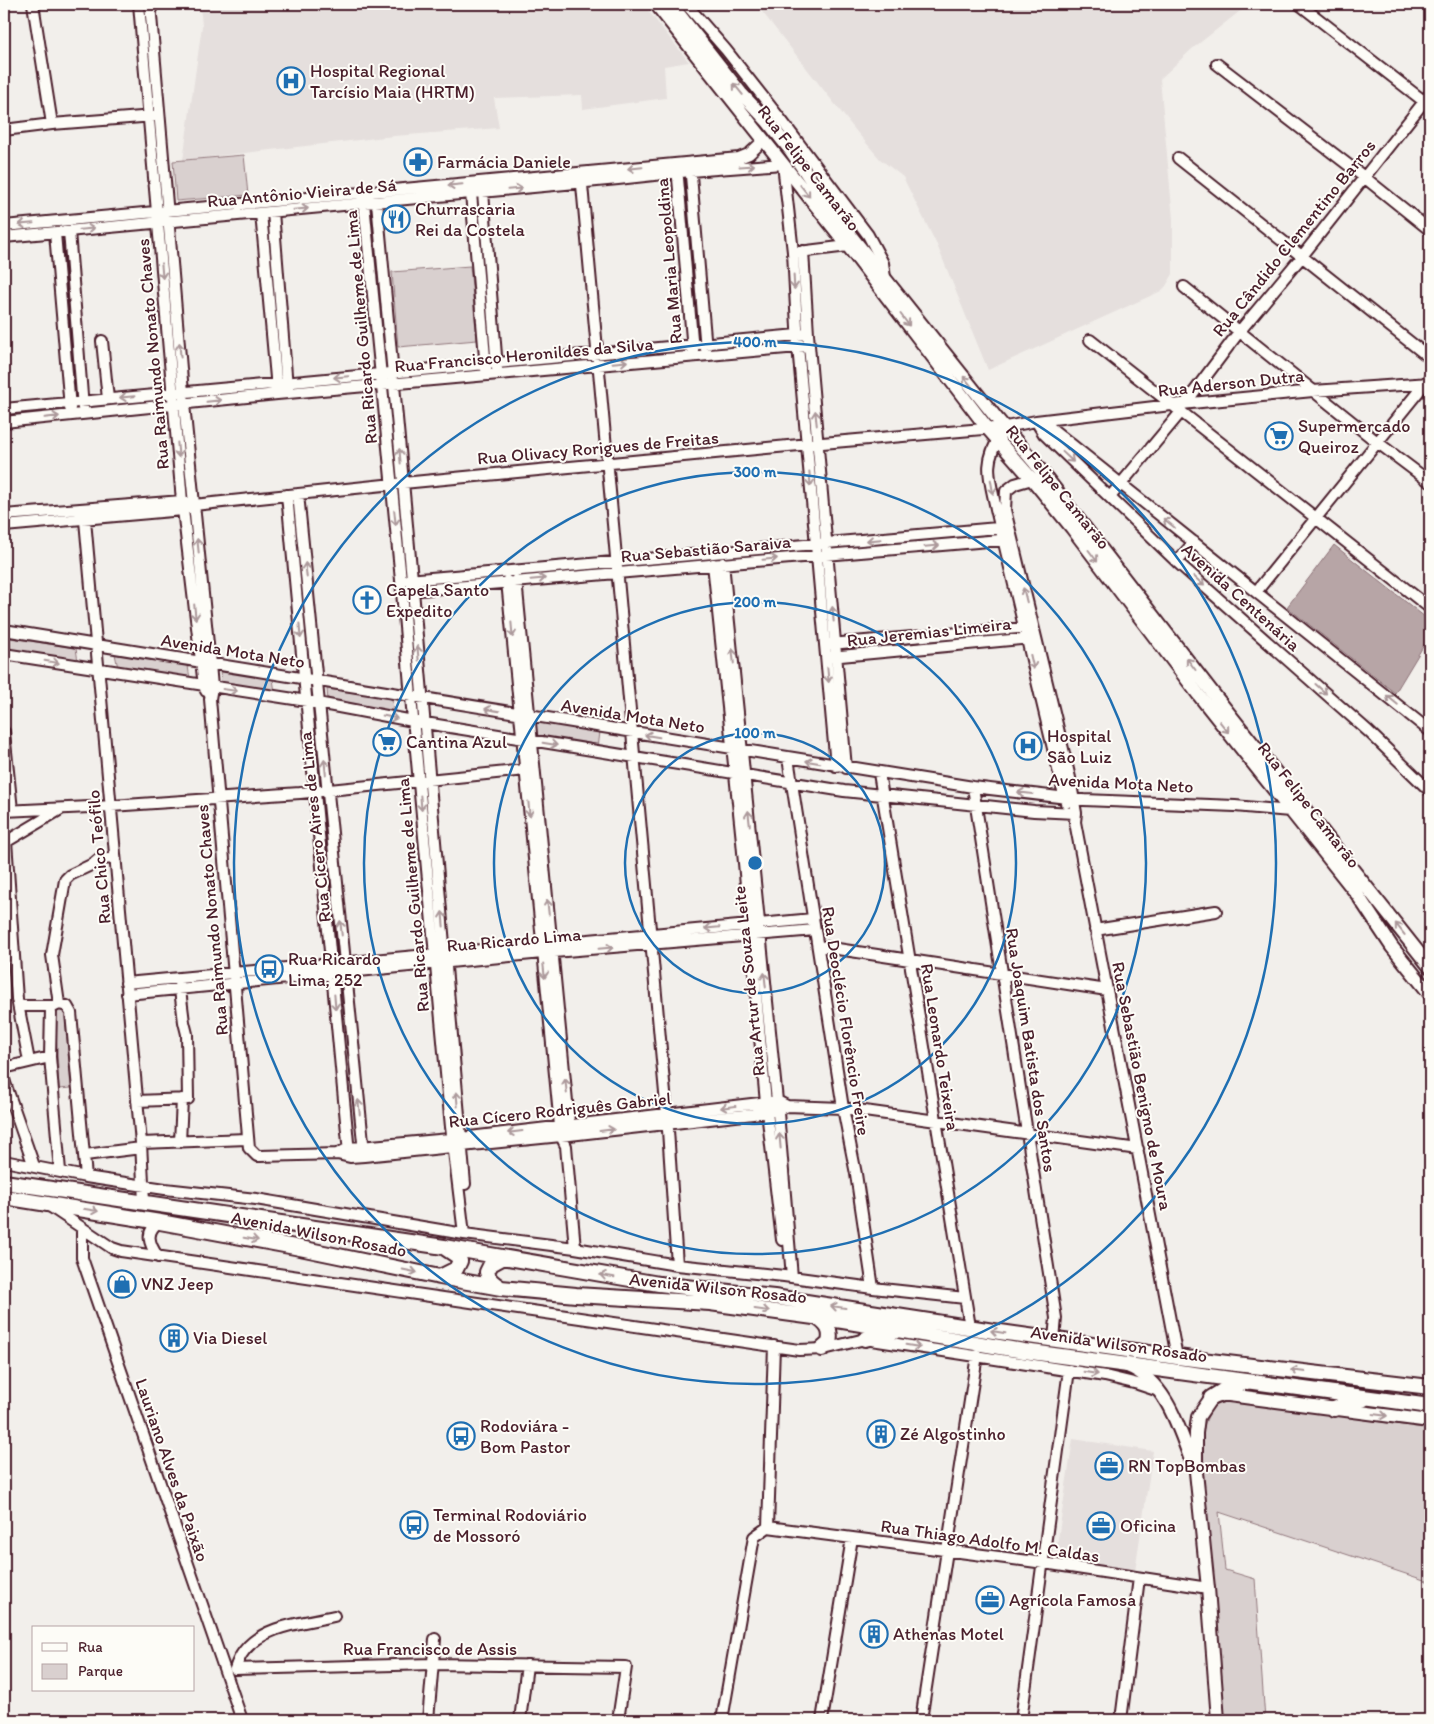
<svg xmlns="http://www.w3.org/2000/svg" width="1434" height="1724" font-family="Itim,sans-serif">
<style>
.built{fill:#e5dfdd}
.green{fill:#d9d0cf;stroke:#92787d}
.water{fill:#b7a5a6;stroke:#8b6f75}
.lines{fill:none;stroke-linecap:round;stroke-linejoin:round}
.minor-casing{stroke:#4a1f2b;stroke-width:14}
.major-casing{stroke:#4a1f2b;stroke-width:16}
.highway-casing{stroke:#4a1f2b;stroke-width:18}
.minor{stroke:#fdfcf7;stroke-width:10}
.major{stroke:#fdfcf7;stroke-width:12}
.highway{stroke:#fdfcf7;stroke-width:14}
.oneway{stroke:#ac999b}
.ring{fill:none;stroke:#1f6fb2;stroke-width:2.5}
.labels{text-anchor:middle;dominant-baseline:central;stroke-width:4;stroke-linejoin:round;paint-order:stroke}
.poi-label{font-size:18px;fill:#4a1f2b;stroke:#fdfcf7;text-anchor:start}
.street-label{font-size:18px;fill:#4a1f2b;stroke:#fdfcf7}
.centre{fill:#1f6fb2;stroke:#fdfcf7;stroke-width:2.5}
.ring-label{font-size:15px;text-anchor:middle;font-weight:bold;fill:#1f6fb2;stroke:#fdfcf7;stroke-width:4;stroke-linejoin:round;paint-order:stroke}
</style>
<rect width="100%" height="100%" fill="#f2efeb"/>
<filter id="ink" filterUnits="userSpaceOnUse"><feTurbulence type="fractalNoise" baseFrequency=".02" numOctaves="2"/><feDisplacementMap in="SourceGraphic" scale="10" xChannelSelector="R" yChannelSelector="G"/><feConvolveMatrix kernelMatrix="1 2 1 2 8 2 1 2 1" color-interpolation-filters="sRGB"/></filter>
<g filter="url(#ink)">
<path class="built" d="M200 4H643L689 62 664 66 666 98 583 109 582 95 494 98 499 128 394 136 183 160 202 26Z
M756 4H1249L1192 49 1160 79 1173 219V274L1166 286 1161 291 988 370 937 245 903 177 880 159 856 131Z
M1073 1439 1153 1451 1135 1571 1055 1559Z"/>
<path class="green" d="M244 155 248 195 176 201 173 161Z
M470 266 477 340 398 347 392 272Z
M10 638 76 648 78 662 11 652Z
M115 654 188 666 190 679 118 668Z
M220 671 273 679 275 692 221 683Z
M327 689 392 698 393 712 328 701Z
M535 719 600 732 598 748 536 737Z
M59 1009 65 1011 71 1088 59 1089 55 1013Z
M1226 1401 1250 1403 1430 1429V1582L1219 1512 1225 1570 1255 1579 1265 1720H1225L1200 1441 1205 1423 1212 1407Z"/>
<path class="water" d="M1334 545 1430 621V635L1395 693 1287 607Z"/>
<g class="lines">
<g class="minor-casing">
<path id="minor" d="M33 4 52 124
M139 4 182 501 204 686 206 691
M150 4 184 404 210 664 212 687 210 699 249 1148 257 1156H260L337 1154 350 1157 364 1156 561 1136 753 1114 778 1110 787 1106
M686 4 726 50 782 121 868 235 883 263 885 278
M1299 4 1430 106
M1217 64 1364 177 1430 230
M4 130 52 124 154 116
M1178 158 1430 358
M690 164 706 349
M677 167 693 350
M581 174 667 1115 677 1265
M483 192 497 368
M371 193 364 203 401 580 411 697 451 1127 464 1234
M471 193 486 369
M374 198 377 202 412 579 465 1184
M273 212 287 387
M261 213 277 389
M4 226 739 158 749 154 764 140
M69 231 83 408
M55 233 70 408
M4 237 618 179 690 171 783 164 793 252 798 346 836 766
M803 251 808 334 846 768
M799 252 848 246
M1184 287 1377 442 1430 482
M1090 340 1430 608
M102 341 108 399
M1185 404 1239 332 1303 255 1430 94
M4 409 808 334
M1045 420 1047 425 1430 731
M1036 421 1044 434 1177 562 1368 731 1430 791
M4 422 277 394 809 346
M1001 435C982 463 990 479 996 509L1066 803
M1032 479 1015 484 1006 491 1005 510 1070 778 1076 813 1075 822 1177 1357
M298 494 364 1152
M287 495 349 1153
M1110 497 1181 412
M84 509 141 1143 144 1202
M4 515 182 501 188 503
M4 526 183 510 194 505 403 483 788 446 1006 427 1036 421 1171 405 1313 391 1430 383
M1177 562 1194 542
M723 563 777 1101 792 1277
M713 564 742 841 766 1103 782 1240
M408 580 1009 527
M516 580 570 1132
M507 581 560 1126 561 1136 566 1146 575 1248
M408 591 1012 539
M1256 592 1427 381
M4 630 973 787 1084 800 1235 806 1290 811
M830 644 1030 627
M4 654 307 701 413 721 844 791 1034 811 1076 813
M830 657 1032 638
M4 732 12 810
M788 758 843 1108 856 1174 873 1288
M879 773 970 1327
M973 787 1056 1318 1054 1339
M4 811 111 806 300 793 525 770
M6 841 17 999 29 1061
M4 843 61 809
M1095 930 1216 911
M818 946 1107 990
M126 983 813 919
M127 994 542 953 815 930
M59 1004 52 955 65 880 70 875 93 864 99 859 115 858
M19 1006H53
M4 1068 50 1057
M4 1080 34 1166
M137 1101 188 1099 187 1034 184 1022 179 982
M180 1142 182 1099
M141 1143 247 1139
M337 1154 349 1148 461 1138 777 1101 787 1106 843 1108 1138 1149
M85 1155 141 1148
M4 1161 86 1177 165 1189 256 1199 464 1234 575 1248 677 1265 784 1276 873 1288 965 1298
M60 1171 50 1057 51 1008 59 1004 67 1006 71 1013 86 1177
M48 1205 112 1248 121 1251 799 1350 824 1349 865 1339 1105 1376 1138 1384 1159 1391
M82 1228V1258L242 1720
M158 1257C149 1244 144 1231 160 1222
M768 1527 1044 1563 1208 1588
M768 1527 774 1346
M334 1616C304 1623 264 1625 244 1651 240 1656 237 1663 235 1669L433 1664 626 1667 618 1720
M428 1720 435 1639
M520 1720 527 1665
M722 1720 754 1537 768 1527
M822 1720 852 1538
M921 1720 977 1355
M1021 1720 1069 1370
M1121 1720 1139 1578"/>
</g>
<g class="major-casing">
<path id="major" d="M656 4 848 246 988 429 1032 479 1072 528 1198 694 1357 894 1392 947 1430 994
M671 4 741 93 768 122 791 151 839 221 998 420 1034 462 1215 696 1430 967
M1127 1366C1166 1381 1179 1428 1192 1463
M1218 1720 1208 1588 1196 1472V1433L1198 1417 1211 1398 1223 1395H1229L1430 1421"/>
</g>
<g class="highway-casing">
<path id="highway" d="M4 1182 444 1247 659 1284 774 1297 1000 1332 1177 1357 1430 1387
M4 1197 160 1222 295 1247 440 1277 501 1288 576 1295 710 1303 843 1321 1024 1351 1430 1406
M440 1277 456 1269 460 1261 457 1256 445 1248
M501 1288C494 1283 489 1281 487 1272L491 1264 502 1258
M816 1317C827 1324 832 1330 829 1343L822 1349
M865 1339 894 1332
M1211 1398 1224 1390 1247 1382
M1334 1409 1364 1399"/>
</g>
<use href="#minor" class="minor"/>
<use href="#major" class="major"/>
<use href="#highway" class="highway"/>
</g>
<defs><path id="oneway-shaft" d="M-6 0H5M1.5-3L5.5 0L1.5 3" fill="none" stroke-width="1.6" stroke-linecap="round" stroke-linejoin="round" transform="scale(1.25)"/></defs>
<g class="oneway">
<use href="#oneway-shaft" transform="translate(738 89) rotate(-129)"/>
<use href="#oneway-shaft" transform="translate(747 166) rotate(-4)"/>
<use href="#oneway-shaft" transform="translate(635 168) rotate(174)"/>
<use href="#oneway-shaft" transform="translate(455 185) rotate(175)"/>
<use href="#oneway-shaft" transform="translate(515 189) rotate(-5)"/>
<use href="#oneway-shaft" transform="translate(805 191) rotate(52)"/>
<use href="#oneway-shaft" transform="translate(301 209) rotate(-5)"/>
<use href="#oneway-shaft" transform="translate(26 224) rotate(175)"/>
<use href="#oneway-shaft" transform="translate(87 229) rotate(-5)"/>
<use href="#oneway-shaft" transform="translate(162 271) rotate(85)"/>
<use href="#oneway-shaft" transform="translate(794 282) rotate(87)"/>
<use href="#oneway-shaft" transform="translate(905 320) rotate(53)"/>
<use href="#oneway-shaft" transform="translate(180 350) rotate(-95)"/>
<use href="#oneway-shaft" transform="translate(620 362) rotate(-5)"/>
<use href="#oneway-shaft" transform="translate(341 377) rotate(175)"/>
<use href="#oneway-shaft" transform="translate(968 382) rotate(-129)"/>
<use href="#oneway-shaft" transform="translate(127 397) rotate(175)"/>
<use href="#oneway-shaft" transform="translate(214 401) rotate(-6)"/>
<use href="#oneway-shaft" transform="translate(52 417) rotate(-6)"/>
<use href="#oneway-shaft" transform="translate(816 418) rotate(-96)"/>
<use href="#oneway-shaft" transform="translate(178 450) rotate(85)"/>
<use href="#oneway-shaft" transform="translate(400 456) rotate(-95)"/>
<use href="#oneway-shaft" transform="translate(1068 457) rotate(43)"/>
<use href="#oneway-shaft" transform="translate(810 479) rotate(85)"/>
<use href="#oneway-shaft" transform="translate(992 487) rotate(80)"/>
<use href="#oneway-shaft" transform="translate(395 518) rotate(84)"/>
<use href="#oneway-shaft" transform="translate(1169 523) rotate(-141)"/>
<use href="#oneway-shaft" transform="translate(874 540) rotate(175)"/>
<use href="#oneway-shaft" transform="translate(198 546) rotate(-96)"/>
<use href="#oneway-shaft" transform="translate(932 546) rotate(-5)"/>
<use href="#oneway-shaft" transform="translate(1093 556) rotate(53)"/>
<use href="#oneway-shaft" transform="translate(770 559) rotate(-5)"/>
<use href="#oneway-shaft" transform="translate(306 570) rotate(-96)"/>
<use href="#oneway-shaft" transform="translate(538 579) rotate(-5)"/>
<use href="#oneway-shaft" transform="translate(1199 581) rotate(42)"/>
<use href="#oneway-shaft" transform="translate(1025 595) rotate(-104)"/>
<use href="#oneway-shaft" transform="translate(195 612) rotate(84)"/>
<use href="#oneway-shaft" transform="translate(833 614) rotate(-95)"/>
<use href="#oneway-shaft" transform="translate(512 630) rotate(85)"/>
<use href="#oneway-shaft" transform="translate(300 631) rotate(85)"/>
<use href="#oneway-shaft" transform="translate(418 653) rotate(-95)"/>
<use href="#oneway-shaft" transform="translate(733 656) rotate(-96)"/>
<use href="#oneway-shaft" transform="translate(52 662) rotate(9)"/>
<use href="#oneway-shaft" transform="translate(1032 662) rotate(77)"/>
<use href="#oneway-shaft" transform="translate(1191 664) rotate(-127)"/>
<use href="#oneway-shaft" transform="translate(828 675) rotate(85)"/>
<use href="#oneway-shaft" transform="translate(1321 689) rotate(42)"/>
<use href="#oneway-shaft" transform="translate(230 690) rotate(8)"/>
<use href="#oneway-shaft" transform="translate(1392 700) rotate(-141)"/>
<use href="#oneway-shaft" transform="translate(492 710) rotate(-171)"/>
<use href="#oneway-shaft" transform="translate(390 717) rotate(11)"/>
<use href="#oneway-shaft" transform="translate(1224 727) rotate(51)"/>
<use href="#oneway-shaft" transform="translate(652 736) rotate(-171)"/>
<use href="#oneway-shaft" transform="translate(550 744) rotate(9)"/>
<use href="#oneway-shaft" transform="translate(813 762) rotate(-171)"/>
<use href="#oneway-shaft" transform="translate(325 767) rotate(-96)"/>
<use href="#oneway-shaft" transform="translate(1025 793) rotate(-173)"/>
<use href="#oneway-shaft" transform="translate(421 803) rotate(85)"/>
<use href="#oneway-shaft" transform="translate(529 809) rotate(85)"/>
<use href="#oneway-shaft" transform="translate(749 818) rotate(-96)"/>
<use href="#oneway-shaft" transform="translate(548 907) rotate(-96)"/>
<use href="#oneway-shaft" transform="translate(443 919) rotate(-95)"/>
<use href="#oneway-shaft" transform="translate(341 928) rotate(-96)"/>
<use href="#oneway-shaft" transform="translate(712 928) rotate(175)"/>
<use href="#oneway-shaft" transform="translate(1400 929) rotate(-128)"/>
<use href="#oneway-shaft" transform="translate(606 948) rotate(-5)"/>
<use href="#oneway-shaft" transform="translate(544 971) rotate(84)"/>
<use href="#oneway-shaft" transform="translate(765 980) rotate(-96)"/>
<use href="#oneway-shaft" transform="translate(335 1002) rotate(85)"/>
<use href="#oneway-shaft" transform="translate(566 1086) rotate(-96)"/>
<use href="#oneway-shaft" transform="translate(457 1099) rotate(-95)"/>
<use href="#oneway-shaft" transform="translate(359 1107) rotate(-96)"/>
<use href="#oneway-shaft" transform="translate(728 1107) rotate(173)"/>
<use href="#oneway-shaft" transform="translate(607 1130) rotate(-7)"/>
<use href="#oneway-shaft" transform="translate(515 1132) rotate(173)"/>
<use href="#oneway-shaft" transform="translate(780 1141) rotate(-95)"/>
<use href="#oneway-shaft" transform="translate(91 1210) rotate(10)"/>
<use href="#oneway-shaft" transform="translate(251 1239) rotate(10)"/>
<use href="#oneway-shaft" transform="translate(410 1271) rotate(12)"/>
<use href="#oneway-shaft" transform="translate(607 1276) rotate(-171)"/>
<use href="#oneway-shaft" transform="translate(838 1307) rotate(-172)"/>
<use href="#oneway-shaft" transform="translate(762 1310) rotate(8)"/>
<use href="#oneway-shaft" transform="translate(998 1332) rotate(-171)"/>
<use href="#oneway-shaft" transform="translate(913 1346) rotate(9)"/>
<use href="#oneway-shaft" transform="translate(1298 1371) rotate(-173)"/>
<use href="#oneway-shaft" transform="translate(1091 1373) rotate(9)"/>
<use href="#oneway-shaft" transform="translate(1380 1415) rotate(7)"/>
</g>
</g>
<g class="ring">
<circle cx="755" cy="863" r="130"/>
<circle cx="755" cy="863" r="261"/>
<circle cx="755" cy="863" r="391"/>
<circle cx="755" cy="863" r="521"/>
</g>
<defs>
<g id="hospital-ring" transform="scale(1.4375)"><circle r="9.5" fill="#fdfcf7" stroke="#1f6fb2" stroke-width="1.5"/><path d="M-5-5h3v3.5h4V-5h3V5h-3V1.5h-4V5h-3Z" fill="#1f6fb2"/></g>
<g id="pharmacy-ring" transform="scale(1.4375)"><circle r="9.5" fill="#fdfcf7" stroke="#1f6fb2" stroke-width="1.5"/><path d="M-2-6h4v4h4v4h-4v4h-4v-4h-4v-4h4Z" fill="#1f6fb2"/></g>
<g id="restaurant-ring" transform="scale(1.4375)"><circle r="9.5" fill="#fdfcf7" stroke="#1f6fb2" stroke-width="1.5"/><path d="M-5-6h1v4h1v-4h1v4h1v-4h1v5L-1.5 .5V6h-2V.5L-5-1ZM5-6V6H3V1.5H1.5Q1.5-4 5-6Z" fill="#1f6fb2"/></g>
<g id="supermarket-ring" transform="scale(1.4375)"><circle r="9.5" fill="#fdfcf7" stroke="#1f6fb2" stroke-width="1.5"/><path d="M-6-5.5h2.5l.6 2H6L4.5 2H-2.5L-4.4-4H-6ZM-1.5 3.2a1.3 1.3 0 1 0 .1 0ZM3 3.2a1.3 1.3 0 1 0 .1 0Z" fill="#1f6fb2"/></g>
<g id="church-ring" transform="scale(1.4375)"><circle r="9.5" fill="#fdfcf7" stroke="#1f6fb2" stroke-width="1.5"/><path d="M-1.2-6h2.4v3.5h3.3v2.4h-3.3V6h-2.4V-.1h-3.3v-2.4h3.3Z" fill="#1f6fb2"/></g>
<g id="bus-ring" transform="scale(1.4375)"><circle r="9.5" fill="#fdfcf7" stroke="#1f6fb2" stroke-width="1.5"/><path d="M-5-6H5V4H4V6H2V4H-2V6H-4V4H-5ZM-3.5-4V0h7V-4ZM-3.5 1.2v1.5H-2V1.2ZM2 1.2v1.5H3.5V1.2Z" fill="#1f6fb2"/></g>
<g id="shop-ring" transform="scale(1.4375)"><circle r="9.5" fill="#fdfcf7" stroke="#1f6fb2" stroke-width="1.5"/><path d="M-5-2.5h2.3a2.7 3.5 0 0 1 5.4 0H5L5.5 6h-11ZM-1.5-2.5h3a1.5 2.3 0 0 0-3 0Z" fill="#1f6fb2"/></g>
<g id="building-ring" transform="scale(1.4375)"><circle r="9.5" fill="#fdfcf7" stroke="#1f6fb2" stroke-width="1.5"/><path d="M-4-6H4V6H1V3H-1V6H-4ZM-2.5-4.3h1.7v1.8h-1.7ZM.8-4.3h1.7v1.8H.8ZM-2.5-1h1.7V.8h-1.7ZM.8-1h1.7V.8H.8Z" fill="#1f6fb2"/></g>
<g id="office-ring" transform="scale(1.4375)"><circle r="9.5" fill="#fdfcf7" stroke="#1f6fb2" stroke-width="1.5"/><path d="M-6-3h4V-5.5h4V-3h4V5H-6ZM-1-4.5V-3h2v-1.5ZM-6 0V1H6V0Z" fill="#1f6fb2"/></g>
</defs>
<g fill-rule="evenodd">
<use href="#hospital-ring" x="291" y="81"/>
<use href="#pharmacy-ring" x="418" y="162"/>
<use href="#restaurant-ring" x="396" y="219"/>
<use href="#supermarket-ring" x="1279" y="436"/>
<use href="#church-ring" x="367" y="600"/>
<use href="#supermarket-ring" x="387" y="742"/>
<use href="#hospital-ring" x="1028" y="746"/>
<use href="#bus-ring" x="269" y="969"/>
<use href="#shop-ring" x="122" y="1284"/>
<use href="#building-ring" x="174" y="1338"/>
<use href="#building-ring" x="881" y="1434"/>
<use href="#bus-ring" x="461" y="1436"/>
<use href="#office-ring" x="1109" y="1466"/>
<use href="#bus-ring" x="414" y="1525"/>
<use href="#office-ring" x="1101" y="1526"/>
<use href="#office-ring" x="990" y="1600"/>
<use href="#building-ring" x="874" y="1634"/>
</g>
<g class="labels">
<g class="poi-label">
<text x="310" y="71">Hospital Regional<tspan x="310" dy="21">Tarcísio Maia (HRTM)</tspan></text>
<text x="437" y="162">Farmácia Daniele</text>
<text x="415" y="209">Churrascaria<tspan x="415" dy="21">Rei da Costela</tspan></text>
<text x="1298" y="426">Supermercado<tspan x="1298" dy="21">Queiroz</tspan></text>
<text x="386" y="590">Capela Santo<tspan x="386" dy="21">Expedito</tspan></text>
<text x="1047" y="736">Hospital<tspan x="1047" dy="21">São Luiz</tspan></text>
<text x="406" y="742">Cantina Azul</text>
<text x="288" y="959">Rua Ricardo<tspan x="288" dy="21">Lima, 252</tspan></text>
<text x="141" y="1284">VNZ Jeep</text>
<text x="193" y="1338">Via Diesel</text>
<text x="480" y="1426">Rodoviára -<tspan x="480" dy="21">Bom Pastor</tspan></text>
<text x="900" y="1434">Zé Algostinho</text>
<text x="1128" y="1466">RN TopBombas</text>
<text x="433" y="1515">Terminal Rodoviário<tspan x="433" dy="21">de Mossoró</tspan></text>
<text x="1120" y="1526">Oficina</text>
<text x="1009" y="1600">Agrícola Famosa</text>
<text x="893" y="1634">Athenas Motel</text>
</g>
<g class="street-label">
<text transform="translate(809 168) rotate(52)">Rua Felipe Camarão</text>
<text transform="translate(302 193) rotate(-5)">Rua Antônio Vieira de Sá</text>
<text transform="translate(1294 238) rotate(-51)">Rua Cândido Clementino Barros</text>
<text transform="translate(669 261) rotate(-95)">Rua Maria Leopoldina</text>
<text transform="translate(361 327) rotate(-95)">Rua Ricardo Guilheme de Lima</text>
<text transform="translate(153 354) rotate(-95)">Rua Raimundo Nonato Chaves</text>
<text transform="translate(524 355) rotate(-5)">Rua Francisco Heronildes da Silva</text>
<text transform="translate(1231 383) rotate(-6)">Rua Aderson Dutra</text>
<text transform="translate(598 448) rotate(-5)">Rua Olivacy Rorigues de Freitas</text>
<text transform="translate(1058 487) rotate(51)">Rua Felipe Camarão</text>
<text transform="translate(706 549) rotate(-5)">Rua Sebastião Saraiva</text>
<text transform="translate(1241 597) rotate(42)">Avenida Centenária</text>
<text transform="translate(929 632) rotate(-6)">Rua Jeremias Limeira</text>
<text transform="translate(233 651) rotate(9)">Avenida Mota Neto</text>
<text transform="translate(633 716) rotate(9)">Avenida Mota Neto</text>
<text transform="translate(1121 783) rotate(3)">Avenida Mota Neto</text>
<text transform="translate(1309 805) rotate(52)">Rua Felipe Camarão</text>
<text transform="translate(315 827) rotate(-96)">Rua Cícero Aires de Lima</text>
<text transform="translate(99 857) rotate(-95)">Rua Chico Teófilo</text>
<text transform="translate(413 895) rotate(-95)">Rua Ricardo Guilheme de Lima</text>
<text transform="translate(212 920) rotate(-95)">Rua Raimundo Nonato Chaves</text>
<text transform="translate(514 940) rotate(-5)">Rua Ricardo Lima</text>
<text transform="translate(749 981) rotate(-96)">Rua Artur de Souza Leite</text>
<text transform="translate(846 1021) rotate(81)">Rua Deoclécio Florêncio Freire</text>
<text transform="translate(940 1047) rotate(81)">Rua Leonardo Teixeira</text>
<text transform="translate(1031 1050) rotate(81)">Rua Joaquim Batista dos Santos</text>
<text transform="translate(1142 1086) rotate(79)">Rua Sebastião Benigno de Moura</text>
<text transform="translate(560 1110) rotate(-6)">Rua Cícero Rodriguês Gabriel</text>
<text transform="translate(319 1234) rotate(11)">Avenida Wilson Rosado</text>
<text transform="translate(718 1288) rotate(6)">Avenida Wilson Rosado</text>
<text transform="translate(1119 1344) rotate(8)">Avenida Wilson Rosado</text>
<text transform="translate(172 1470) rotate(71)">Lauriano Alves da Paixão</text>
<text transform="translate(990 1541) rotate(8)">Rua Thiago Adolfo M. Caldas</text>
<text x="430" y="1649">Rua Francisco de Assis</text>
</g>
</g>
<circle cx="755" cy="863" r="8" class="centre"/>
<g class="ring-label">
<text x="755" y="347">400 m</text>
<text x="755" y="477">300 m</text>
<text x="755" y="607">200 m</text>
<text x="755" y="738">100 m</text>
</g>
<rect width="1434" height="1724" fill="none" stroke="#fdfcf7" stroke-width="20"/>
<rect x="10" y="10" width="1414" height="1704" fill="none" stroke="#4a1f2b" stroke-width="2" filter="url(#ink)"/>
<rect x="32" y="1626" width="162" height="65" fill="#fdfcf7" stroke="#b5a4a5"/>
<rect x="42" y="1643" width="25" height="8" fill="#fdfcf7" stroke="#b5a4a5"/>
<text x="78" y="1652" font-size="15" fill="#4a1f2b">Rua</text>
<rect x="42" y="1664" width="25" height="15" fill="#d9d0cf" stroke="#b5a4a5"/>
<text x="78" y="1676" font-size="15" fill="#4a1f2b">Parque</text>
</svg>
